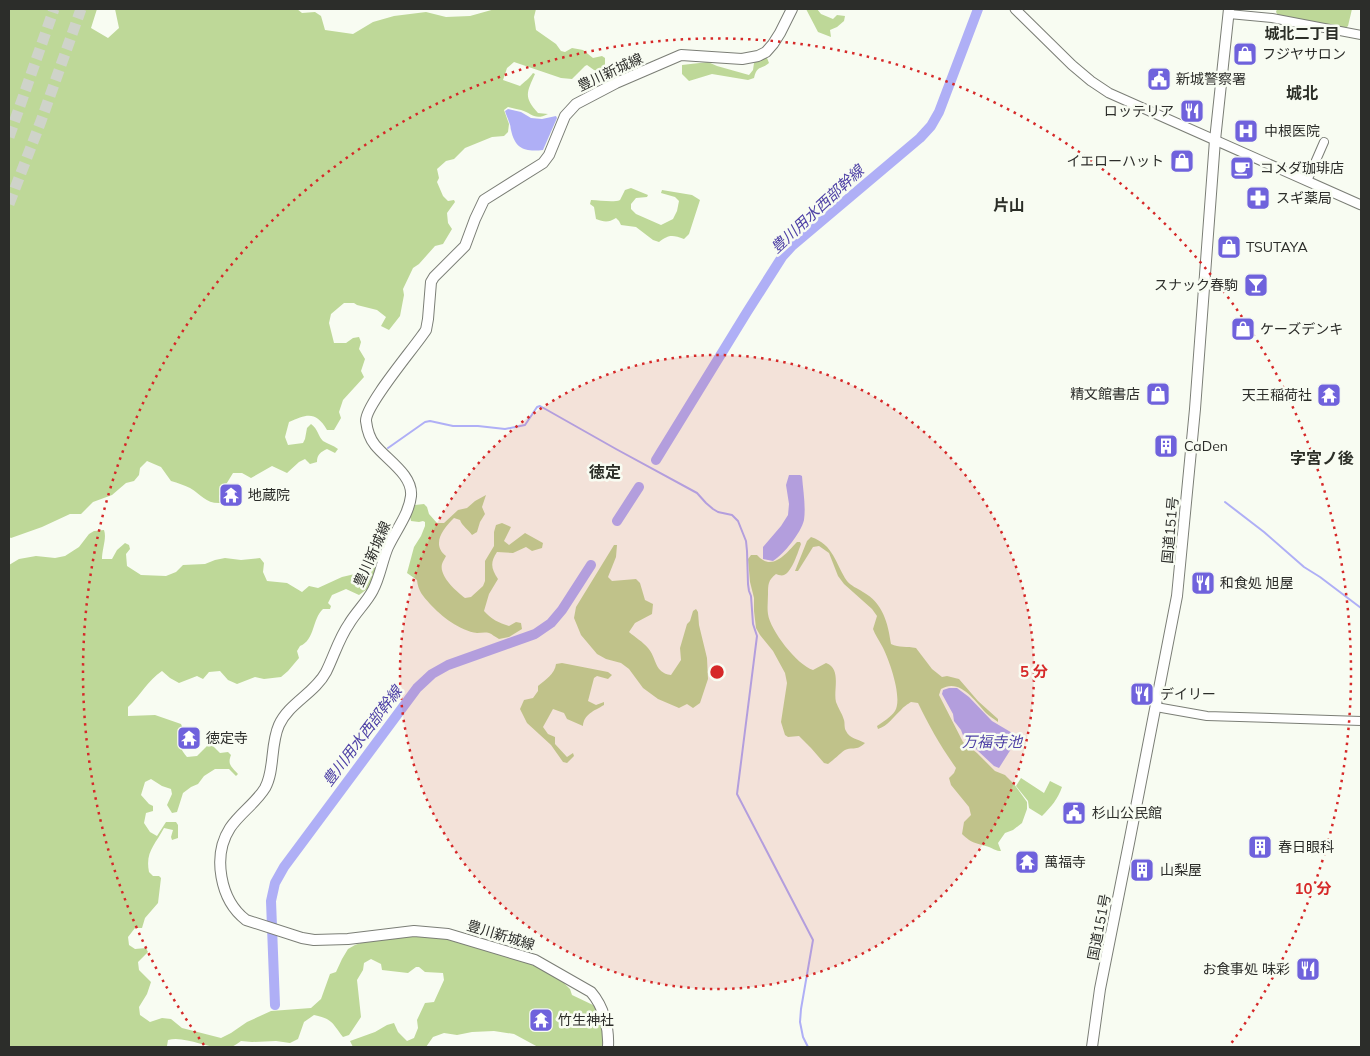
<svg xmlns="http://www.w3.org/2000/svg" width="1370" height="1056" font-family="Mulish,'Noto Sans JP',sans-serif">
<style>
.green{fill:#bed898}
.water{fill:#afaff6}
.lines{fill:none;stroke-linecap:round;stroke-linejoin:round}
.stream{stroke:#afaff6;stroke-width:2}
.river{stroke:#afaff6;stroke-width:10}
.motorway-tunnel{stroke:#cfd3ca;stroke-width:11;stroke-dasharray:11 5.5;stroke-linecap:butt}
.tertiary-casing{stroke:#7b7e76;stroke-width:10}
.secondary-casing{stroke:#7b7e76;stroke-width:11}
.primary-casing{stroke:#7b7e76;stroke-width:12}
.trunk-casing{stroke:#7b7e76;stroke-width:12}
.tertiary{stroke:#fff;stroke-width:8}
.secondary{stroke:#fff;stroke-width:9}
.primary{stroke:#fff;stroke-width:10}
.trunk{stroke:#fff;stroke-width:10}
.ring{fill:none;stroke:#d62828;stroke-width:2.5;stroke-dasharray:2.5 5}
.labels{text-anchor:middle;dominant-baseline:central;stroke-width:5;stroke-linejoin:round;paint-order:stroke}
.poi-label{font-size:14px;fill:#2c2d2a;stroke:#f8fcf2;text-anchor:start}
.street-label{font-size:14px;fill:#2c2d2a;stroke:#f8fcf2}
.neighbourhood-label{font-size:15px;font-weight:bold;fill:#2c2f28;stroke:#f8fcf2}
.water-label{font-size:15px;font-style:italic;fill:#4e41a6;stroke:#f8fcf2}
.quarter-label{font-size:16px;font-weight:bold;fill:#2c2f28;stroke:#f8fcf2}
.centre{fill:#d62828;stroke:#f8fcf2;stroke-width:2.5}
.ring-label{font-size:15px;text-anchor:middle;font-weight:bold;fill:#d62828;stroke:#f8fcf2;stroke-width:5;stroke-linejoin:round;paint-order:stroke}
</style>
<rect width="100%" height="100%" fill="#f8fcf2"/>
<path class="green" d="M9 9H97L91 28 108 38 119 28 115 9H297L302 13 315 12 321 16 325 30 353 34 373 22 394 16 426 12 446 17 470 16 495 9H536L534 17 536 30 556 44 561 51 565 52 572 48 583 50 593 58 602 56 605 58V67L610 74 606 75 594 70 587 65 585 66 572 79 561 78 514 62 507 68 503 80 520 86C525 81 529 79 533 73L535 74C527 92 523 97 538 113L548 114C534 121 532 113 521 110 516 109 512 108 508 107L504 110 509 124 508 132 504 136 492 137 465 148 454 159 446 161 437 169 439 178 437 182 443 196 448 201 454 200 455 202 447 213 448 223 452 229 443 244 435 246 419 264 413 268 403 289 404 295 400 316 389 330 381 326 386 317 377 310 357 305 354 303H344L331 314 329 323 334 343H346L353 338 359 337 361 342 359 349 365 359 361 371 364 377 343 400 339 412 341 418 334 430H327C316 411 307 414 289 422L285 437 288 445 303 443 305 439 307 428 311 424C318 429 318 436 323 441 328 444 333 445 338 449L335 453 327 449C321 452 317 454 317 462L310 464 305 459 299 462 287 473 272 466 251 478 242 473H233L219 496 221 503C206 504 202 495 190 488 184 485 178 483 171 481L161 467 147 461 140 468 139 475 134 481 126 483 112 495 93 502 81 514H70L42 527 11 538 9 537Z
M806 9H817L821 14 833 19 837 15 845 16 844 21 837 27 830 30 831 37 818 32Z
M1277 9H1352L1348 26 1344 29 1278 15 1276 12Z
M761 58H767L769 63C761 70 757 65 754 78L748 80 712 74 689 81 682 74V65L708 62 717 66 749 75 753 70 754 63Z
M631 188 648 195 647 197 636 198 631 204V209L636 214 661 225 673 219 677 211 679 201 675 197 661 193 662 190 692 195 700 200 689 234 684 239C673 235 669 234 659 242L653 240 636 227 621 225 619 221 616 218C608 223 604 222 596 219L594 207 590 204 591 200C600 200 613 203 620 200L625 190Z
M486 495 482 507 485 514 480 522 477 532 472 535C469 530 462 526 460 520L454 518C443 529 431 544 446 556 445 558 443 561 442 564 439 576 456 591 465 598L471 597 483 586 485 581V561L494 546V532L496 525 502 523 511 527 504 541 509 545 525 533 543 543 542 548 532 551 526 547 513 553 497 552C490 563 491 568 498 579L489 594 484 611C491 619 499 623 509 626L516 622 521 623 522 629 509 637 499 639C495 637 492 634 489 633 485 632 481 633 477 633 460 631 441 616 430 604 423 596 418 591 417 580L407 573 414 547 421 536 425 526V522L423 521 419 522 411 521 410 516 415 505 424 504 427 507 429 514 437 523H444L458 510 467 508 475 501Z
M104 530C107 538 102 549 102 559H112L117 550 125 543 129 545 130 549 126 554 127 566 141 575 166 576 176 572 183 565 205 564 215 560 225 558 241 560 260 558 264 563 263 572 267 581 287 583 302 592 309 586 318 588 342 577 359 573 362 566 363 561 367 565 377 566 376 571 370 587 359 595 346 589 332 595 328 603 331 606 330 609H323C312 619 315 640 300 646L297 651 299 658 288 671 281 677 264 679 255 677 237 684 228 680 220 671 209 672 203 679 197 676 179 683 170 678 162 671C148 680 140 696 128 707V716L155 715 181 724 183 729C177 741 178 746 187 757L197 756 207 746V733H211L213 746 220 753 228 752 231 755C227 765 232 767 238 774L236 776 229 769H215L204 776 198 784 191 787 183 793 177 812 172 813 167 805 172 794 171 789 162 786 151 779 145 782 141 795 149 804 153 806V811L146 813 144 823 150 832 157 836 166 822H176L178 825V838L172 840 171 837 173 830 164 828C155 845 145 852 149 872L153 876H159L161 878 158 903 145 918 142 928H135L128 937 129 945 135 949 146 948 148 952 138 962 139 970 151 982 147 994 139 1007 140 1015 150 1022 162 1018 171 1019 182 1028 221 1038 231 1033 247 1022 271 1011 311 1008 321 999 330 974 336 972 342 959 348 949 355 945 369 940 414 935 451 938 534 964 558 977 570 989 572 995 593 1005 602 1018 611 1019 614 1024 612 1032 604 1047H538L514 1034 494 1031 472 1032 457 1035 444 1033 433 1037 426 1047H353L350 1041 375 1032 387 1025 394 1023 398 1032 407 1041 414 1038 418 1028 417 1020 425 1003 434 1002 444 980 443 973 425 972 419 967H416L408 973 382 970 381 964 371 959 364 963 363 970 357 980 361 1017 349 1035 343 1037C332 1023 333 1019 314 1015L304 1022 298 1039 290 1043 276 1041 252 1042 241 1041C238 1043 234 1046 231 1047 212 1052 187 1035 168 1040L167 1046 170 1047H9V565L19 559 36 556 55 558 65 556 79 547 89 534 94 531Z
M811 537C834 545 835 563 847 581 851 586 857 588 863 592 883 603 888 623 891 644 899 648 907 646 916 648L932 669 942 677 947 676 959 679 978 701 998 719V722C994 719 989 716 986 713 974 700 960 678 941 689L939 695 963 742 977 753 995 771 1005 775 1014 784 1027 802V809L1022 823 1013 830 1005 833 998 843 1001 851C996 851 994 849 989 847 977 843 972 844 962 834L964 822 971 815 969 807 951 785 949 778 954 773 956 768C941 747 929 726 918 703L911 702C908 704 903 707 901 710 893 717 888 726 878 729L877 726C883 722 891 717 895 711 903 698 889 659 882 646 879 640 875 635 873 629L877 616 872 609 844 584 838 576 829 553 819 546 813 547 798 571H795L807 541Z
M797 542H800L801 544C798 552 792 572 784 575 782 576 778 575 776 574 768 580 768 585 768 594 768 601 767 608 768 614 770 630 797 665 813 670L826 663C842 669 833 690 836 702 838 708 842 713 844 720 845 723 844 728 846 731 850 739 858 739 865 743 856 752 852 746 845 750 840 753 834 760 828 764L824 763 811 748 799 736 788 737 785 735 781 722 787 683 785 673 773 651 760 635 756 628 754 611V598L750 582 748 559 751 555H757C759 557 761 559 763 560 776 568 789 550 797 542Z
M614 545H617L616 557 608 577 612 581 636 579 640 583 645 600 653 604 652 614 635 623 629 632C635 637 643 642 648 648 657 658 654 673 671 675L681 660 680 648 687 624 690 621 693 611 696 609 698 612 699 625 707 658 708 679 700 703 693 708 687 704 679 708 658 699 643 688 629 669 621 663 606 659 597 654 581 635 574 618 576 607Z
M562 663 608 672 612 675 608 679 597 676 594 678 588 701 596 705 604 702V705C594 711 584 714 583 726L567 719 564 713 553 709 543 727 548 734 555 737V744L567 757 573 753 574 756 567 763 563 762 551 745 527 723 520 709 524 700 533 698 538 691V686C545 680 555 674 556 664Z
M1021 778 1044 793 1050 781 1062 787C1058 799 1051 807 1042 816L1029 808 1028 801 1016 786Z"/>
<path class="water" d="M508 109 521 112 531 118 542 119 556 116 557 118 543 150C525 152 515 149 511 130 510 125 511 127 509 122 508 118 506 115 505 111Z
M789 475H800L802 476C803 490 806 506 804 520 801 533 784 554 773 561L763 559V547L781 526 788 515 789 504 786 485Z
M949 688H957L969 697 992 721 1014 734 1018 738 999 768 994 766 977 750 964 738 961 730 954 721 953 714 942 694 943 690Z"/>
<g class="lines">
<path class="stream" d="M388 448 425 422 430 421 453 426H478L505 429 525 425 537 407 540 406 616 449 697 493 706 503 713 509 718 512 732 515 738 521 746 541 747 551 748 584 749 591 751 596 753 624 757 636 737 794 813 940 801 1009 800 1022 803 1037 808 1047
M1225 502 1264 532 1304 567 1320 577 1361 608"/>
<path class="river" d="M656 460 747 312 782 257 792 246 920 138 931 126 939 112 978 9
M617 521 639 487
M275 1005 271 901 275 883 284 867 417 688 432 674 448 665 535 634 551 623 562 610 591 565"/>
<path class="motorway-tunnel" d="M9 137 54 9
M9 204 41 121 81 9"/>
<g class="tertiary-casing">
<path id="tertiary" d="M1229 14 1272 18 1361 35
M1307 181 1324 142
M1156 707 1207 716 1361 721"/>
</g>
<g class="secondary-casing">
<path id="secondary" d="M1015 9 1072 65 1091 81 1109 93 1361 205"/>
</g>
<g class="primary-casing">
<path id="primary" d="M608 1047C609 1028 604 1007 591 992L535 960 448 934 414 931 348 939 314 940 302 938 246 920C220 900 212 856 230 828 240 813 256 803 265 788 275 770 270 745 279 725 289 703 315 693 326 672 334 656 339 638 349 624 356 612 367 602 373 590 380 577 382 561 388 547 396 530 409 514 411 496 413 475 387 460 375 445 370 439 367 429 366 421 365 405 415 347 426 330L428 319 431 282 434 277 465 246 475 219 484 200 543 163 549 155 565 116 576 104 616 83 681 55 742 59 758 56 766 52 773 44 780 33 792 9"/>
</g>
<g class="trunk-casing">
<path id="trunk" d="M1092 1047 1100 989 1130 838 1177 596 1195 409 1215 140 1229 9"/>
</g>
<use href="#tertiary" class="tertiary"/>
<use href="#secondary" class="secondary"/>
<use href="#primary" class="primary"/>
<use href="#trunk" class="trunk"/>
</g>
<circle cx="717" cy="672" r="317" fill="#d62828" fill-opacity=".12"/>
<g class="ring">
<circle cx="717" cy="672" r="317"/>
<path d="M204 1045A634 634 0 1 1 1230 1045"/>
</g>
<defs>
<g id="shop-square" transform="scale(1.25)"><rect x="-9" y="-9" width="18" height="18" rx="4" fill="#6f62dc" stroke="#f8fcf2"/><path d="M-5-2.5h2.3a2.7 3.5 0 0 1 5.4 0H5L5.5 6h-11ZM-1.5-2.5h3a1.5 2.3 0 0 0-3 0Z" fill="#fff"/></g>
<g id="civic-square" transform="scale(1.25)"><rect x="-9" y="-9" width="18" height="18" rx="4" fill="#6f62dc" stroke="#f8fcf2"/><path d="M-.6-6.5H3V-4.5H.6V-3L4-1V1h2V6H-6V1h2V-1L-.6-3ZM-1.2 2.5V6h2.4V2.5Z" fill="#fff"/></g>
<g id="restaurant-square" transform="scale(1.25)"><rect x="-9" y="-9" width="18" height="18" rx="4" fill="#6f62dc" stroke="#f8fcf2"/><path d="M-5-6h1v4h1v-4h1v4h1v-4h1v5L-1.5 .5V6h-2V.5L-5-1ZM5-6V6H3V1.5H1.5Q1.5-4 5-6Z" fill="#fff"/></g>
<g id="hospital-square" transform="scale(1.25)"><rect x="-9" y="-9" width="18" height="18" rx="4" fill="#6f62dc" stroke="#f8fcf2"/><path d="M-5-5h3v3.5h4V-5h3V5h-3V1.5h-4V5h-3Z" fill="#fff"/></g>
<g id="cafe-square" transform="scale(1.25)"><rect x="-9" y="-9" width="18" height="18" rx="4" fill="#6f62dc" stroke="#f8fcf2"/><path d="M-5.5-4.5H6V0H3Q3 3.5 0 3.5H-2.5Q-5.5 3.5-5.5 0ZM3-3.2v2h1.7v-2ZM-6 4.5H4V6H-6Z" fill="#fff"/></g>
<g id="pharmacy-square" transform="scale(1.25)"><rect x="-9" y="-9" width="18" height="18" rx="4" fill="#6f62dc" stroke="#f8fcf2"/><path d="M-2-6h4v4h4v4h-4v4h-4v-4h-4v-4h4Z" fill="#fff"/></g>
<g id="bar-square" transform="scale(1.25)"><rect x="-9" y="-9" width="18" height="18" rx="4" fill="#6f62dc" stroke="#f8fcf2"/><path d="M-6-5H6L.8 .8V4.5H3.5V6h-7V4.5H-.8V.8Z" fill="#fff"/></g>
<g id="temple-square" transform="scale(1.25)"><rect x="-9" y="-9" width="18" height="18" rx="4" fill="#6f62dc" stroke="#f8fcf2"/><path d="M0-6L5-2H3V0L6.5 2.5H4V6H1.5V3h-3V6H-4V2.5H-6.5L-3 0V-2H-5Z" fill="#fff"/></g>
<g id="building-square" transform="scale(1.25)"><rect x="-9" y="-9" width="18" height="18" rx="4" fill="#6f62dc" stroke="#f8fcf2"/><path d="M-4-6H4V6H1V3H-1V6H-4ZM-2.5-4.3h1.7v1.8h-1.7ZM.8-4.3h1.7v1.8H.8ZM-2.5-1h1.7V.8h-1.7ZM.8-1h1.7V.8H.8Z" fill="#fff"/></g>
</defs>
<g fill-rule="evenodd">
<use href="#shop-square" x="1245" y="54"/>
<use href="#civic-square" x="1159" y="79"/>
<use href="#restaurant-square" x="1192" y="111"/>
<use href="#hospital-square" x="1246" y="131"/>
<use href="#shop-square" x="1182" y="161"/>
<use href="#cafe-square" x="1242" y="168"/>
<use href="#pharmacy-square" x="1258" y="198"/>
<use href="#shop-square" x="1229" y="247"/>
<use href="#bar-square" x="1256" y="285"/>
<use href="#shop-square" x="1243" y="329"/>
<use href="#shop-square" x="1158" y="394"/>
<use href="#temple-square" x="1329" y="395"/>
<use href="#building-square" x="1166" y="446"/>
<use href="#temple-square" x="231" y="495"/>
<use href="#restaurant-square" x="1203" y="583"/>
<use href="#restaurant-square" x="1142" y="694"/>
<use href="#temple-square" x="189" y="738"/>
<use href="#civic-square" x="1074" y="813"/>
<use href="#building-square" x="1260" y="847"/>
<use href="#temple-square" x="1027" y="862"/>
<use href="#building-square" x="1142" y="870"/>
<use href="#restaurant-square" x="1308" y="969"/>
<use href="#temple-square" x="541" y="1020"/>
</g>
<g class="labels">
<g class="poi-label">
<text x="1262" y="54">フジヤサロン</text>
<text x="1176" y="79">新城警察署</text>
<text x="1174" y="111" text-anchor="end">ロッテリア</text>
<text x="1264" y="131">中根医院</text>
<text x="1164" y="161" text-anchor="end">イエローハット</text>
<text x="1260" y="168">コメダ珈琲店</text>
<text x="1276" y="198">スギ薬局</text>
<text x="1246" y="247">TSUTAYA</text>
<text x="1238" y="285" text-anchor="end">スナック春駒</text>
<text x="1260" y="329">ケーズデンキ</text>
<text x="1140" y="394" text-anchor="end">精文館書店</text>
<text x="1312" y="395" text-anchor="end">天王稲荷社</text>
<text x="1184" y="446">CaDen</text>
<text x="248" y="495">地蔵院</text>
<text x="1220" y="583">和食処 旭屋</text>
<text x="1160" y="694">デイリー</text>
<text x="206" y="738">徳定寺</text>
<text x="1092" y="813">杉山公民館</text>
<text x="1278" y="847">春日眼科</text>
<text x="1044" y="862">萬福寺</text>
<text x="1160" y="870">山梨屋</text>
<text x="1290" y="969" text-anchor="end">お食事処 味彩</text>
<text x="558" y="1020">竹生神社</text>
</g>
<g class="street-label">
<text transform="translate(610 72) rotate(-25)">豊川新城線</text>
<text transform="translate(1170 530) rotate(-85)">国道151号</text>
<text transform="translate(372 554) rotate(-66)">豊川新城線</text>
<text transform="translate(1099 927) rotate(-79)">国道151号</text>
<text transform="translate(501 935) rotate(17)">豊川新城線</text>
</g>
<g class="neighbourhood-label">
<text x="1302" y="33">城北二丁目</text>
</g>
<g class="water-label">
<text transform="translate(817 209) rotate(-43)">豊川用水西部幹線</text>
<text transform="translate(362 736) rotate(-53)">豊川用水西部幹線</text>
<text x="992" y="741">万福寺池</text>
</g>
<g class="quarter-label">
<text x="1302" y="93">城北</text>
<text x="1009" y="205">片山</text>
<text x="1322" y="458">字宮ノ後</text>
<text x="605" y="472">徳定</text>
</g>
</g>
<circle cx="717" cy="672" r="8" class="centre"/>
<g class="ring-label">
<text x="1034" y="677">5 分</text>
<text x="1313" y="894">10 分</text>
</g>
<rect width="1370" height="1056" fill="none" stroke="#2c2d2a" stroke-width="20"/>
</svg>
